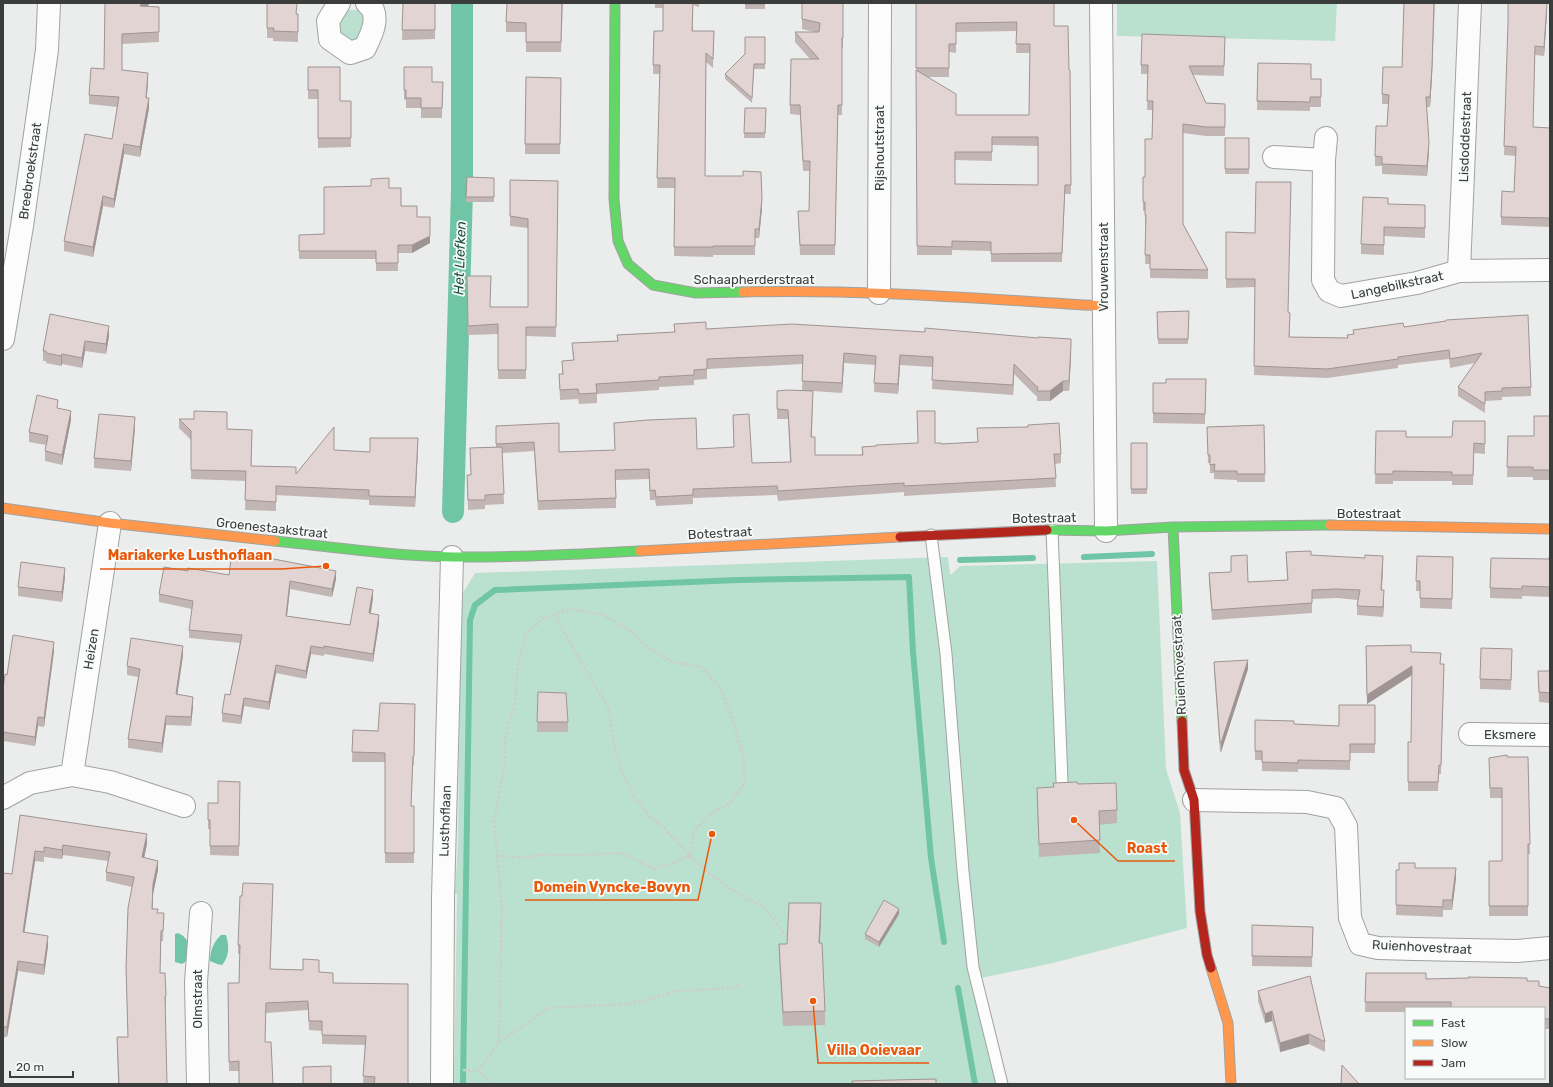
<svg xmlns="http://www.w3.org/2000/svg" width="1553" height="1087" font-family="Rubik,sans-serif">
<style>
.green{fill:#bae1d0}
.water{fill:#70c5a7}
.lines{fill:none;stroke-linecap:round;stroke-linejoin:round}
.stream{stroke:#70c5a7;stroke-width:6}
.canal{stroke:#70c5a7;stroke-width:22}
.lane-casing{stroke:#a0a2a1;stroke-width:13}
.street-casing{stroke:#a0a2a1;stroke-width:24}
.fast-casing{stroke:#a0a2a1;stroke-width:11}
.slow-casing{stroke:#a0a2a1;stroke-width:11}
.jam-casing{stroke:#a0a2a1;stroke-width:11}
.path{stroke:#cccdcd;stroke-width:2.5;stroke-dasharray:3 2;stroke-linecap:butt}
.lane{stroke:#fcfcfc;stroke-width:11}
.street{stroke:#fcfcfc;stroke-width:22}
.fast{stroke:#63d668;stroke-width:9}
.slow{stroke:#ff974d;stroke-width:9}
.jam{stroke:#b3261e;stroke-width:9}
.wall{fill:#c2b6b5;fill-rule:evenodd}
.shaded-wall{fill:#9e9493}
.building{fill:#e2d4d2;stroke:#9e9493;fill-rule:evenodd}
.labels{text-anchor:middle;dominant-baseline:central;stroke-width:3.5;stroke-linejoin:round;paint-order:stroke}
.street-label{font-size:13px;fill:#3b3d3c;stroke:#f7fcfa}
.water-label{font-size:14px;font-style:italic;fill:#1f503e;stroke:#f7fcfa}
.leader{fill:none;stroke:#e8590c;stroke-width:1.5}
.callout-dot{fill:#e8590c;stroke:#f7fcfa;stroke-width:1.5}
.callout-label{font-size:14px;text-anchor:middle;font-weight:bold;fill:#e8590c;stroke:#f7fcfa;stroke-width:3.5;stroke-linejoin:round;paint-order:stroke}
</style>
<rect width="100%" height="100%" fill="#ebedec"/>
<path class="green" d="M1117 3H1337L1335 41 1117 36Z
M349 10H358L362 14 366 25 359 40 352 43 340 34 338 21 341 14Z
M948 557 950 574H952L960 566 1157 561 1166 769 1180 813 1187 928 1053 963 981 978 1007 1084H454L457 894H455L458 841 461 596 475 573Z"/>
<path class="water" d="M178 933C191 939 188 947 188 960L182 964 175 962V934Z
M221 935H226C229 945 230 956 222 965L217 964 210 961C210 951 214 941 221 935Z"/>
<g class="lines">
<path class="stream" d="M1084 557 1152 554
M960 560 1033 558
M958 988 975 1084
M463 1084 470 620 475 605 495 590 738 580 909 577 913 652 931 858 944 942"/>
<path class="canal" d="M453 512 462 190V3"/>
<g class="lane-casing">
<path id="lane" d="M1052 530 1062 781
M931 535 946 654 963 871 973 967 1002 1084"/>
</g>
<g class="street-casing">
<path id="street" d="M339 3 328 21 330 39 350 53 365 48C370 37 378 23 373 10 372 8 369 5 367 3
M1101 3 1106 531
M1326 138 1324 160 1323 280 1329 291 1341 296 1417 283 1459 271 1550 270
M1274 157 1324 160
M1459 271 1470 3
M879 293 880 3
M3 339 22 226 47 50 49 3
M1470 734 1550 735
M72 775 110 782 184 806
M3 798 30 783 72 775 110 523
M1194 800 1307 802 1336 808 1346 826 1350 918 1360 944 1378 948 1414 949 1517 951 1550 948
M198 1084 196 982 201 913
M442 1084 443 898 452 557"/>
</g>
<g class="fast-casing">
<path id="fast" d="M615 3 614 199 618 241 628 264 653 285 696 293 743 292
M1173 527 1182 721
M1047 530 1106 531 1173 527 1330 525
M275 541C334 547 393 556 453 557 515 558 578 554 640 551"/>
</g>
<g class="slow-casing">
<path id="slow" d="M743 292C863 289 984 299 1104 306
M3 508 110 523 275 541
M1330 525 1550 529
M640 551 900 537
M1211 968 1228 1023 1231 1084"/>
</g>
<g class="jam-casing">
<path id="jam" d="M900 537 1047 530
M1182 721 1184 770 1194 800 1200 911 1207 955 1211 968"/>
</g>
<path class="path" d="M497 856 524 858 537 855H583L621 853 655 869 690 856 664 828 649 816 633 795 621 770 614 745 609 708 579 659 555 615
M499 1042 548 1008 627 1004 658 997 676 991 730 988 741 986
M463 1070 478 1071
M493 1084 478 1071 499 1042 502 907 494 821 505 764V737L515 703 517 670 525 636 542 619 570 609 604 615 631 631 647 647 673 662 701 667 720 687 732 718 743 756 745 782 730 803 713 812 694 831 690 856 714 877 732 890 765 908 788 939"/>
<use href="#lane" class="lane"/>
<use href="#street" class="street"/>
<use href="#fast" class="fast"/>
<use href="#slow" class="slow"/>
<use href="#jam" class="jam"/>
</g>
<path class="wall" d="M105 3H150L148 6 159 7V42L122 44V70L148 82 146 98 149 108 140 157 124 154 114 208 103 206 93 257 64 251V241L112 139 117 107 89 104V95L104 69Z
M267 3 297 14H298V42L273 41V38H267Z
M403 3H435V39L402 40Z
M510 3H563L561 52H526V32H506V22Z
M655 3H699V7L693 5V31H714L713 68 706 62 705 176 762 208 759 238H755V255H713V257L674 256 675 188H657L660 74H653L654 31H663V8H655Z
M745 3H765V9H745Z
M802 3H843V48H842V115H838L835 255H800L798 211H809L810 171H803L800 115 790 114V105L810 59 795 42V32H814L802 29Z
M916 3 1054 26 1069 70 1071 163V194H1065L1062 262H991V251L952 250V255H917ZM1017 31 1016 53H1030L1029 115H956L927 77H949V52L956 53V32ZM992 145 1038 146V185L955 184V160L992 161Z
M1404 3H1435L1432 76 1430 107H1426L1429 151 1427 176 1382 174V166H1375V156L1387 126 1388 104H1382V94L1402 67Z
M1547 12 1544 56 1535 55 1533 127 1550 128V227L1501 225V217L1514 192 1516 156 1504 155 1508 26Z
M765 37V69H754L752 103 725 79V74L745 54Z
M1225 37 1224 76 1193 75 1206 103 1225 104V136H1206L1183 133V224L1208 270V279L1150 278V264H1145L1146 224H1145V211H1143V177H1145L1152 139V110H1147L1148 74H1141V65Z
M1258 63 1311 79H1321V107H1310V111L1257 110Z
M308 67 340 101H351V147L318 148V99H308Z
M404 67 432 82H443L442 118H421V108H406V100H404Z
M526 77 561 78 560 154H525Z
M745 108H766L765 138H744Z
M1225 138H1249V174H1225Z
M467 177 494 178V202H466Z
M510 180 558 181 556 337 526 336V379H498V334L468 335 467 276 490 307H528V228L510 226Z
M389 188 401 206 417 217 430 243 412 253H398V271H376V259H299V235L324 234Z
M1388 204 1425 215V238L1384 236V255L1361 254V244Z
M1226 232 1288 312 1290 337 1347 338V335L1353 334V330L1404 327 1446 321 1531 387V396L1502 397V400L1485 401V413L1458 396V387L1475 363 1450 368 1449 359 1398 365V368L1327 378 1254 375 1255 287 1226 288Z
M1189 311 1188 344H1158L1157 312Z
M50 314 109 336 106 354 85 351 82 368 62 364 61 366 46 363V361H43V351Z
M674 324 706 329 1071 355 1069 391H1063L1050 401H1037V396H1036L1014 374 1013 395 932 389 933 367 900 365 898 394 874 392 875 365 844 363 842 393 813 391 812 437 815 455H862V447L935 443 941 444 978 442 977 428 1061 454V463L1055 464 1056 487 904 496V492L778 501 777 495 693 498V504L656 506 655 500H650L649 479 616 480V508L538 510 534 451 502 453 504 504 485 505V509L468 510 467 475H471L470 448 496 447V426L559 452 615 450 614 423 697 449 734 447 733 415 752 463 790 462 788 419H777V391H802L803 364 707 369V379L694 380V385L659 387V390L597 394V403L579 404 578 399 560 400 559 374H562V361L573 360 572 343 617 341V335L674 332Z
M1206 379 1205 424 1153 423V383H1166Z
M58 408 71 420 62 465 45 461V451L46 445 29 442V432Z
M1550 416V480H1533V477H1507L1508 436H1534Z
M179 419 227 429 252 439 251 466 296 474 334 450 370 452 418 447 415 507 369 505V500L276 495V511L245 510 246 481 191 479V440L179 428Z
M1485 421V454L1474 453 1473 485H1452V481H1393V484H1375L1376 431 1406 437H1452Z
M1264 425 1265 482H1237V480L1214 479V473H1210V463H1208L1207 427Z
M135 427 131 471 94 468V458Z
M1131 443H1147V494H1131Z
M1286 552 1383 566 1382 590 1384 600 1383 617 1357 615V606L1358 600 1337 598 1312 599V613L1212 620 1209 583V573L1231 572V556L1248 582 1287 580Z
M1417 556 1453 557 1452 609 1420 608V591H1416Z
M1550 557V597L1522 596V599L1490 598V588L1549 559Z
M188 571 229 575 336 579 332 597 290 589 287 616 350 625 373 598 371 614 379 623 373 662 324 654V656L311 654 306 679 276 673 269 710 244 706 241 724 222 722V713L230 695 240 643 189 638V630L192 609 159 602V594Z
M65 577 62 602 18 596V587Z
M1366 646 1411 652 1441 664H1444L1441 774H1439L1438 791H1408V742H1411L1412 675 1367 704Z
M54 651 44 727 38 726 35 746 3 741V689L7 675Z
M183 655 177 695 193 706 191 726 166 725 162 753 128 748V739L138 677 127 675V666Z
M1512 659 1511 690 1480 689V679Z
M1214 662 1248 669 1221 752H1220L1214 671Z
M1538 671H1550V703L1539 702Z
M538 692 568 722V732H537Z
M415 704 414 765H413L411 806H414V863H385V762H352L353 730 378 731Z
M1375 705V753H1350V770L1298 769V772L1262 771V760H1255V720L1294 724 1339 726Z
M1507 757H1528L1530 854H1528V916H1489V861H1502V798H1490L1489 758Z
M240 782 239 856 210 855V829H208V803H218Z
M1078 784 1117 810V823L1099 825 1100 853 1039 857 1037 801V788L1053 787Z
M20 815 147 844 144 858 158 870 153 894V909L157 913H164L163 941H161L160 973 166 996V1006H165L167 1084H118L117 1037H128L126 968 132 887 106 881V872L108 861 63 855 62 859 44 857V862L35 861 24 932 48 946 44 975 18 971 7 1037H3V873L12 874Z
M1415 868 1456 878 1452 910H1443V917L1396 915V870Z
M273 894 270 969 319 972 333 983 408 1084H363L365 1045 322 1044V1031L309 1030 308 1010 266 1013 239 1071H229L228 983H239L240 954H238V945Z
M899 914 879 947 865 939V934Z
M821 917 820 943 825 1011V1025L783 1026 779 958V944H787Z
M1252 925 1313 927 1312 967 1252 966Z
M1366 973 1426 979 1527 981 1539 986 1550 988V1029H1544V1008H1406V1012H1365Z
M1258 991 1325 1042V1052L1309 1044 1280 1052 1272 1021 1265 1023 1258 1001Z"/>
<path class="shaded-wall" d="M142 3H150L140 15V6Z
M1434 3 1432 76 1430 107V97Z
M1547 3V12L1544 56V47Z
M148 73V82L146 108V98Z
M149 98V108L140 157V147Z
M1429 142V151L1427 176V166Z
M124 144V154L114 208V199Z
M103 196V206L93 257V247Z
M762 199V208L759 238V229Z
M430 236V243L412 253V245Z
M109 326V336L106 354V344Z
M85 341V351L82 368V358Z
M1071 345V355L1069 391V381Z
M844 353V363L842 393V383Z
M62 354V364L61 366V356Z
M900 355V365L898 394V384Z
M1014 364V374L1013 395V385Z
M1063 381V391L1050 401V391Z
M71 411V420L62 465V455Z
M135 417V427L131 471V461Z
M252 430V439L251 476V466Z
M418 438V447L415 507V497Z
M1383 556V566L1381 600V590Z
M65 568V577L62 602V592Z
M336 571V579L332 597V589Z
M290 581V589L286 624V616Z
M373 590V598L369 622V613Z
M1384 590V600L1383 617V607Z
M379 615V623L373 662V654Z
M54 642V651L44 727V718Z
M183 646V655L176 704V694Z
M311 646V654L306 679V671Z
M1248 660V669L1221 752V743Z
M276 665V673L269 710V702Z
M1412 666V675L1367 704V695Z
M193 697V706L191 726V717Z
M244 698V706L241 724V716Z
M166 716V725L162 753V743Z
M38 717V726L35 746V737Z
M147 834V844L142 867V857Z
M63 845V855L62 859V850Z
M35 851V861L23 942V932Z
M158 861V870L153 894 152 919 153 884Z
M1456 868V878L1452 910V900Z
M821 903V917L819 957V943Z
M899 909V914L879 947V942Z
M48 936V946L44 975V965Z
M18 961V971L7 1037V1027Z
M1272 1011V1021L1265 1023V1014Z
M1309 1034V1044L1280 1052V1043Z"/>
<path class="building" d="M105 3H142L140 6 159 7V32L122 34V70L148 73 146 98H149L140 147 124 144 114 199 103 196 93 247 64 241 85 134 112 139 119 97 89 95 91 68 104 69Z
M267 3H297L296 14H298V32L273 31 274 28H267Z
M403 3H435V30H402Z
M507 3H562L561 42H526V23L506 22Z
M663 3H693L692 31H714L713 59 706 53 705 176H743V171L761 172 762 199 759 229H755V246H713V247H674L675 178H657L660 65H653L654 31H663Z
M745 3H765V4H745Z
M802 3H843V38H842V105H838L835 245H800L798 211H809L810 161H803L800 105H790L791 59H819L795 32H819L820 23 802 19Z
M916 3H1054V26H1068L1069 70H1070L1071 185H1065L1062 253 991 254V242L952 241V247L917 246 916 70 956 94V115H1029L1030 44H1016L1017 22 956 23V44H949V68H916ZM992 137H1038V185L955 184V152H992Z
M1404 3H1434L1432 66 1430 97H1426L1429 142 1427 166 1382 164V157L1375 156 1376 126H1387L1389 95 1382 94 1383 67H1402Z
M1508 3H1547L1544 47 1535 46 1533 127 1550 128V218L1501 217 1502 191 1514 192 1516 147 1504 146 1508 23Z
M1142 34 1225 37 1224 66H1189L1206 103 1225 104V127H1206L1183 124V224L1208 270 1150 269V255H1145L1146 215H1145V202H1143V177H1145V139H1152L1153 101H1147L1148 65H1141Z
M745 37H765V64H754L752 98 725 74 745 54Z
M1258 63 1311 64V79H1321V97H1310V102L1257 101Z
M308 67H340V101H351V138H318V90H308Z
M404 67H432V82H443L442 108H421V98H406V90H404Z
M526 77 561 78 560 144H525Z
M745 108H766L765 133H744Z
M1225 138H1249V169H1225Z
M467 177 494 178V197H466Z
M389 178V188H401V206H417V217H430V236L412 245H398V263H376V251H299V235L324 234V187L371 186V179Z
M510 180 558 181 556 327H526V370H498V324L468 326 467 276H491L490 307H528V219L510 216Z
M1256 182H1291L1288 312 1290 313 1289 337 1348 338 1347 335 1354 334 1353 330 1403 323 1404 327 1446 321V320L1528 315 1531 387 1502 388V391L1485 392V404L1458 387 1482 353 1450 359 1449 350 1398 357V359L1327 369 1254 366 1255 279H1226V232L1255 233Z
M1363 197 1388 198V204L1425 205V228L1384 227V245L1361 244Z
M1189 311 1188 339H1158L1157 312Z
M50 314 109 326 106 344 85 341 82 358 62 354 61 356 46 353V351H43Z
M706 322V329L792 324 925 332V328L1038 338V337L1071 339V345L1069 381H1063L1050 391H1037L1038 387 1036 386 1014 364 1013 385 932 380 933 357 900 355 898 384 874 383 876 356 844 353 842 383 802 381 803 355 707 359V369L694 370V375L659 377V380L596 384 597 393 579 394 578 389 560 390 559 374H563L562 361 574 360 572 343 618 341 617 335 675 332 674 324Z
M1166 379H1206L1205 414 1153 413V383H1166Z
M788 390 813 391 811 437H815V455H863L862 447 876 446V445L918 443 917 411H935V443H941V444L978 442 977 428 1028 427V425L1059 423 1061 454H1054L1056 478 904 486V483L778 491 777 486 693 489V495L656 497 655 490 650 491 649 469 615 470 616 498 538 501 534 442 496 444V426L559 423V452L615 450 614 423 648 420 696 418 697 449 734 447 733 415 749 414 752 463 791 462 788 410 777 409V391Z
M37 395 58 400 57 408 71 411 62 455 45 451 48 436 29 432Z
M194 411 227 412V429L252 430 251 466 296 467V474L334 427V450L370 452V438H418L415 497 369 496V490L276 486V502L245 500 246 471 191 470V431L179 419H194Z
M99 414 135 417 131 461 94 458Z
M1534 416H1550V470H1533V467H1507L1508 436H1534Z
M1453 421H1485V444L1474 443 1473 475H1452V472L1393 471V474H1375L1376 431H1406V437H1452Z
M1264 425 1265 474H1237V471H1214L1215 464 1210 465V455H1208L1207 427Z
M1131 443H1147V489H1131Z
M502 447 504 494 485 495V500H468L467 475H471L470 448Z
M232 551 336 571 332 589 290 581 286 616 350 625 357 587 373 590 369 613 379 615 373 654 324 646V648L311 646 306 671 276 665 269 702 244 698 241 716 222 713 225 694 230 695 242 635 189 630 193 601 159 594 164 567 188 571V568L229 575Z
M1311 551V555L1365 558V555L1383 556 1381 590H1384L1383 607 1357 606 1360 590 1337 589 1312 590V603L1212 610 1209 573 1231 572V556L1247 555 1248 582 1288 580 1286 552Z
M1417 556 1453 557 1452 599 1420 598V581H1416Z
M1549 557H1550V587L1522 586V589L1490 588 1491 558 1549 559Z
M21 562 65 568 62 592 18 587Z
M13 635 54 642 44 718 38 717 35 737 3 732V689L5 674 7 675Z
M131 638 183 646 176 694 193 697 191 717 166 716 162 743 128 739 140 669 127 666Z
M1411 645V652L1441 653 1440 664H1444L1441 765H1439L1438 782H1408V742H1411L1412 666 1367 695 1366 646Z
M1481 648 1512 649 1511 680 1480 679Z
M1248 660 1221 743H1220L1214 662Z
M1538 671H1550V693L1539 692Z
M538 692 566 693 568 722H537Z
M380 703 415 704 414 756H413L411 806H414V853H385V753L352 752 353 730 378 731Z
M1339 705H1375V744H1350V761L1298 760V763L1262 762V751H1255V720L1294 721V724L1339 726Z
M1507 755V757H1528L1530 844H1528V906H1489V861H1502V788H1490L1489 758Z
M218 781 240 782 239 846H210V820H208V803H218Z
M1077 782 1078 784 1116 783 1117 810 1099 811 1100 840 1039 844 1037 788 1054 787 1053 783Z
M20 815 147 834 142 857 158 861 153 884 152 909H158L157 913H164L163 931H161L160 973H165L166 996H165L167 1084H119L117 1037H128L126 968 128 908 134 877 106 872 110 852 63 845 62 850 44 847V852L35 851 23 932 48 936 44 965 18 961 7 1027H3V873L12 874Z
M1399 863H1415V868H1456L1452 900H1443V907L1396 905V870H1399Z
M243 883 273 884 270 969 303 970V959L319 960V972L333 973V983L408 984V1084H374L375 1077 363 1076 366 1036 322 1035V1021H309L308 1001 266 1003 265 1042H271L273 1084H239V1061L229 1062 228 983H239L240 945H238L240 896H242Z
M884 900 899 909 879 942 865 934Z
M789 903H821L819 943H822L825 1011 783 1012 779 944H787Z
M1252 925 1313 927 1312 957 1252 956Z
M1366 973H1426V979L1469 978 1468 977 1527 978V981H1539V986L1550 988V1019H1544V1008H1451V1002H1365Z
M1310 976 1325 1042 1309 1034 1280 1043 1272 1011 1265 1014 1258 991Z
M1342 1065 1359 1084H1341Z
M331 1066V1084H303V1067Z
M936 1079V1084H852V1081Z"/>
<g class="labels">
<g class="street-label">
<text transform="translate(1465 137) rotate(-88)">Lisdoddestraat</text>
<text transform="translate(879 148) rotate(-90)">Rijshoutstraat</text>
<text transform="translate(30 171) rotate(-82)">Breebroekstraat</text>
<text transform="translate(1103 267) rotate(-90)">Vrouwenstraat</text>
<text x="754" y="279">Schaapherderstraat</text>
<text transform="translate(1397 285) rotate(-12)">Langebilkstraat</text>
<text x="1369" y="513">Botestraat</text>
<text transform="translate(1044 518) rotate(-1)">Botestraat</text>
<text transform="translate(272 528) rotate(6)">Groenestaakstraat</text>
<text transform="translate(720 533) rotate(-3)">Botestraat</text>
<text transform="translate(91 649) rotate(-81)">Heizen</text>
<text transform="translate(1179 665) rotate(-93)">Ruienhovestraat</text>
<text x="1510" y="734">Eksmere</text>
<text transform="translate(445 821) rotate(-88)">Lusthoflaan</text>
<text transform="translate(1422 947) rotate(3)">Ruienhovestraat</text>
<text transform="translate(197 999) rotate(-90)">Olmstraat</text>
</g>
<g class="water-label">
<text transform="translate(460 258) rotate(-88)">Het Liefken</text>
</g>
</g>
<path class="leader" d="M326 566L281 569H100M1074 820L1118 861H1175M712 834L698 900H525M813 1001L818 1063H929"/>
<g class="callout-dot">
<circle cx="326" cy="566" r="4"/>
<circle cx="1074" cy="820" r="4"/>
<circle cx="712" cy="834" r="4"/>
<circle cx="813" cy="1001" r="4"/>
</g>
<g class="callout-label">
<text x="190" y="560">Mariakerke Lusthoflaan</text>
<text x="1147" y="853">Roast</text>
<text x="612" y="892">Domein Vyncke-Bovyn</text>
<text x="874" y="1055">Villa Ooievaar</text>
</g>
<rect width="1553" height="1087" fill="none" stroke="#3b3d3c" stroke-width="8"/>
<rect x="1405" y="1007" width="140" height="72" fill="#f7fcfa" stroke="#acb0ae"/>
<rect x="1413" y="1020" width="20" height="6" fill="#63d668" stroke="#acb0ae"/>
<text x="1441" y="1027" font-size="12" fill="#3b3d3c">Fast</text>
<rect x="1413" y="1040" width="20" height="6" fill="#ff974d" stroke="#acb0ae"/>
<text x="1441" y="1047" font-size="12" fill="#3b3d3c">Slow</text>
<rect x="1413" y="1060" width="20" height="6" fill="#b3261e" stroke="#acb0ae"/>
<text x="1441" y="1067" font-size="12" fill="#3b3d3c">Jam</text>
<path d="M10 1071v6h63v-6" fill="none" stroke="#3b3d3c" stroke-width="2"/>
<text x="16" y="1071" font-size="12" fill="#3b3d3c" stroke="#f7fcfa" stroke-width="3" paint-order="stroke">20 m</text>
</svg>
